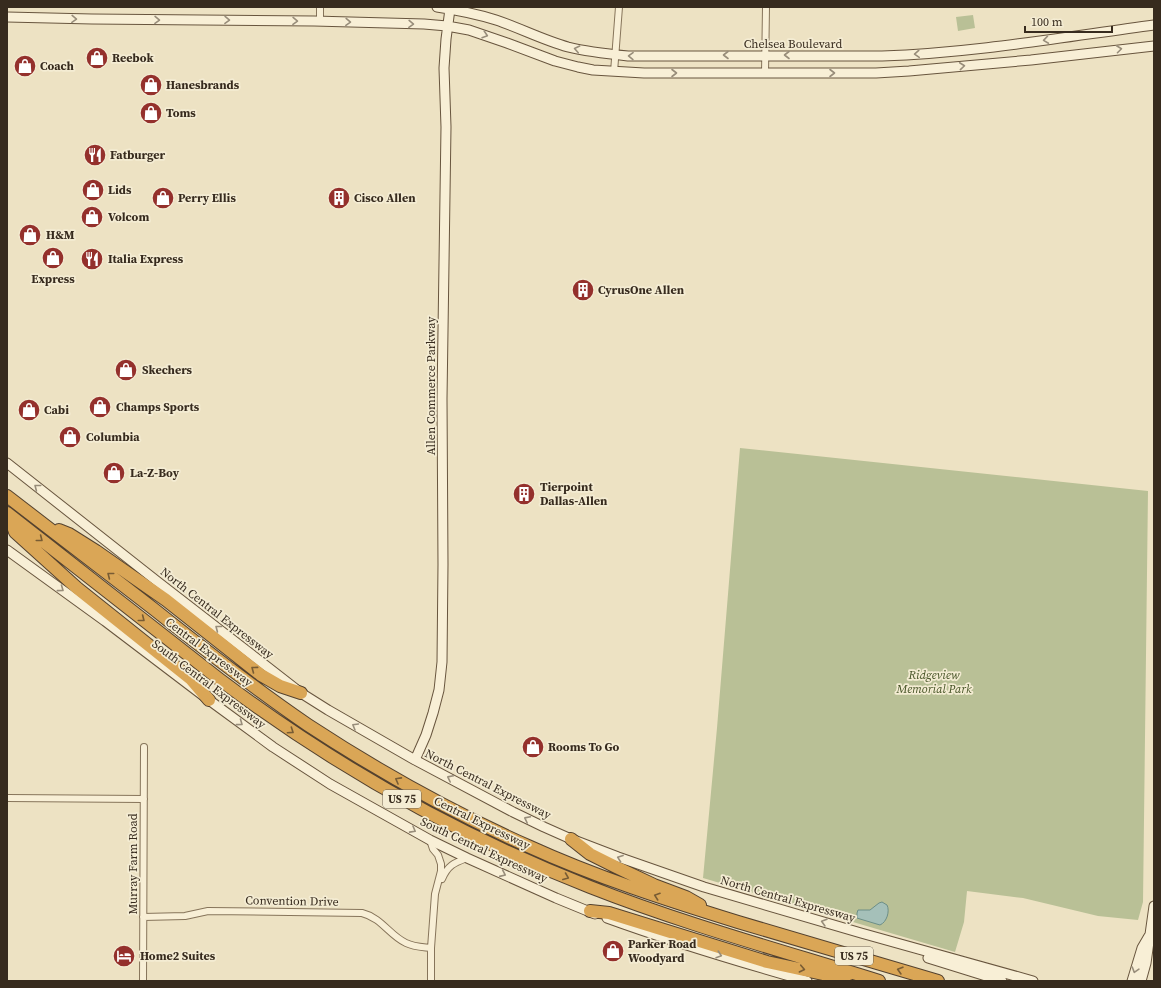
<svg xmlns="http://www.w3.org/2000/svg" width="1161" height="988" font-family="'Source Serif 4',serif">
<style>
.cemetery{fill:#b9c096}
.water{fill:#a5c0b9;stroke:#6c8e87}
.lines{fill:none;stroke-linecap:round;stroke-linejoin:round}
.street-casing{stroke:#86745a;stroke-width:8}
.secondary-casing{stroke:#68553e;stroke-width:11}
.highway-casing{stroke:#54422f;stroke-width:14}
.street{stroke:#f8efd6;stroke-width:6}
.secondary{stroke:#f8efd6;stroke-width:9}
.highway{stroke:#daa656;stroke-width:12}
.oneway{stroke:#988d7a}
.oneway2{stroke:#785c34}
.labels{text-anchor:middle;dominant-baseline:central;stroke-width:3.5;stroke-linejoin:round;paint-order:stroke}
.shield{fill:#f4ecd3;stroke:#706554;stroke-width:1}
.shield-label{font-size:11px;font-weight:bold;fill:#372b1e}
.street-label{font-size:12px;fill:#372b1e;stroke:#f4ecd3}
.poi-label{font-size:12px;font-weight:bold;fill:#372b1e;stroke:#f4ecd3;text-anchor:start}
.park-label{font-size:12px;font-style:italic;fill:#455325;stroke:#f4ecd3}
</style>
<rect width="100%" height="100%" fill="#ede2c3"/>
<path class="cemetery" d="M973 15 975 28 958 31 956 17Z
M740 448 1148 491 1143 902 1138 920 1098 916 1023 898 967 891 964 922 955 952 703 878 717 728Z"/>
<path class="water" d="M882 902 887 905C890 911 887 922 880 925L860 919 857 918V913L858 910H870L879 903Z"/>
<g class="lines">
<g class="street-casing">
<path id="street" d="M320 21V7
M614 72 619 7
M765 73 766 7
M7 798 144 799
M430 840 433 849 438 855 441 864V871L435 894 431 948V981
M442 879C448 865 454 863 467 858
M143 917 185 916 208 911 362 913C382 918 389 935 406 943 414 947 423 947 431 948
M143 981 144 747"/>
</g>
<g class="secondary-casing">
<path id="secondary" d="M437 7C457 10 477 14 496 20 520 28 543 40 568 47 588 52 608 54 628 56H882C973 53 1064 37 1154 25
M7 17 92 19 314 21 424 24 447 26 469 30 507 43 555 61 578 67 593 70 644 73H876L909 71 1031 60 1154 46
M7 463 158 582 301 693 328 710 415 760 513 812 544 827 571 839 618 857 704 887 861 933 1033 981
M7 550 105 621 209 700 273 747 330 784 430 840 467 858 556 898 595 914
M415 760 426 735 433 713 439 690 442 662 443 564 442 399 446 127 444 68 446 39 450 9
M607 918C673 942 740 962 807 981
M928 958 1002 981
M1132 981 1142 948 1149 936
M1141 981 1146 963 1154 906"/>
</g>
<g class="highway-casing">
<path id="highway" d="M7 496C56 534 105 572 155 610 205 650 255 689 308 725 378 771 452 812 528 846 596 877 667 900 738 922 805 942 871 961 938 981
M7 513 219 679C333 765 457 835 590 887 684 924 783 951 879 981
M9 515 15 532 77 588 191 679 209 700
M59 530 69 534 96 551 166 600 261 675 280 686 301 693
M571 839 590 854 616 867 654 885 686 897 700 905
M590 911 609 913 767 962 832 976 849 974"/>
</g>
<use href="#street" class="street"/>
<use href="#secondary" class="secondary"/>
<use href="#highway" class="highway"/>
</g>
<defs><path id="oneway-chevron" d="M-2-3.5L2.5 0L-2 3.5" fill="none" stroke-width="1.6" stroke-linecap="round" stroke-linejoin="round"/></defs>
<g class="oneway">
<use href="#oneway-chevron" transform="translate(74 19) rotate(2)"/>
<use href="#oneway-chevron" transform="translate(157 20) rotate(1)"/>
<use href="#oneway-chevron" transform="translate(227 20) rotate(1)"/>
<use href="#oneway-chevron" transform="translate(295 21) rotate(1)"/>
<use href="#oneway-chevron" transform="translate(348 22) rotate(2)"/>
<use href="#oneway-chevron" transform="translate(411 24) rotate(2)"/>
<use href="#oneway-chevron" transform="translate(485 35) rotate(18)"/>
<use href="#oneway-chevron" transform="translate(1046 40) rotate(172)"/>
<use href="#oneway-chevron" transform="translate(577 49) rotate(-168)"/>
<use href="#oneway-chevron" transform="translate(1119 49) rotate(-7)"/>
<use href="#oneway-chevron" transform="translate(917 54) rotate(176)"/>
<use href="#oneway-chevron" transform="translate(726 55) rotate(180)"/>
<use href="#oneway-chevron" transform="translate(787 55) rotate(-180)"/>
<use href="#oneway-chevron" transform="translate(631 56) rotate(-179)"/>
<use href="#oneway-chevron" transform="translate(962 66) rotate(-6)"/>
<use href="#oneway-chevron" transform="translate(674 73)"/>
<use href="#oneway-chevron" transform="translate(832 73)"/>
<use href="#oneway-chevron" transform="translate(37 487) rotate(-142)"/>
<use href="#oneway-chevron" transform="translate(61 589) rotate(36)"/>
<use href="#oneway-chevron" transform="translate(218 628) rotate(-142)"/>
<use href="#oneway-chevron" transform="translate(240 723) rotate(36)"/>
<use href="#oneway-chevron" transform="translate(355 726) rotate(-150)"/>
<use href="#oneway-chevron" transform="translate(450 778) rotate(-153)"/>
<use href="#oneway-chevron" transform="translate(527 819) rotate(-153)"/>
<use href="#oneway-chevron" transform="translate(413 830) rotate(29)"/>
<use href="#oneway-chevron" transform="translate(620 858) rotate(-160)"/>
<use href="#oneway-chevron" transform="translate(503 874) rotate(24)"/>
<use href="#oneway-chevron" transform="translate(824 922) rotate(-164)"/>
<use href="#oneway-chevron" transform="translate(719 955) rotate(18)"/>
<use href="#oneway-chevron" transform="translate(1135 970) rotate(107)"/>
</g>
<g class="oneway2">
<use href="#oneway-chevron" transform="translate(40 539) rotate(38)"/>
<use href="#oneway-chevron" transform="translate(110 575) rotate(-142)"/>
<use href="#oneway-chevron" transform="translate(142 619) rotate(38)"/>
<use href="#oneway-chevron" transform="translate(254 669) rotate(-143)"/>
<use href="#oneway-chevron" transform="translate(291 731) rotate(34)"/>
<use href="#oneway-chevron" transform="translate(398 780) rotate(-151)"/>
<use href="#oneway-chevron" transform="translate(566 877) rotate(22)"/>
<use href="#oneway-chevron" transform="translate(657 896) rotate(-161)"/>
<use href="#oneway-chevron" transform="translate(802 969) rotate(12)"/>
<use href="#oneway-chevron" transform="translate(900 970) rotate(-164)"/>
</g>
<defs>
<g id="shop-disc" transform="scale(1.15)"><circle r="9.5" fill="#94302c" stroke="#f4ecd3"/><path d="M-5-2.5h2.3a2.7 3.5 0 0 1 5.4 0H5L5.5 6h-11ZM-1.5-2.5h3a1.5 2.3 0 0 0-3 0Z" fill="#fff"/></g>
<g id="restaurant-disc" transform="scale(1.15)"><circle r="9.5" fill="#94302c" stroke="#f4ecd3"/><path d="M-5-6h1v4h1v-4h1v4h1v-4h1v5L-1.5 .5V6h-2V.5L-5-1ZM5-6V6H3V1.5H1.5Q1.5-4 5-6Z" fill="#fff"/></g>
<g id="building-disc" transform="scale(1.15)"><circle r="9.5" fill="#94302c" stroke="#f4ecd3"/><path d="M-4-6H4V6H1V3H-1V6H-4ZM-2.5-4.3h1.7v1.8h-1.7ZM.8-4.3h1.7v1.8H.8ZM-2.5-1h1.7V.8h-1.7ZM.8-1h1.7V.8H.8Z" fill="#fff"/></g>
<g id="hotel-disc" transform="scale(1.15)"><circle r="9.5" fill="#94302c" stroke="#f4ecd3"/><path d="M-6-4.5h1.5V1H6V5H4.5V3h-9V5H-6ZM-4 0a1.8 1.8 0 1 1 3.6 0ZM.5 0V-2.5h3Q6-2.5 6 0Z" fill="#fff"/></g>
</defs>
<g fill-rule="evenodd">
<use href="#shop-disc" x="97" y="58"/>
<use href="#shop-disc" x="25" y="66"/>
<use href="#shop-disc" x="151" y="85"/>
<use href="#shop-disc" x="151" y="113"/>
<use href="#restaurant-disc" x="95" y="155"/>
<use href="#shop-disc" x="93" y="190"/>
<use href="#shop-disc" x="163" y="198"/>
<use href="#building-disc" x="339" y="198"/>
<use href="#shop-disc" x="92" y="217"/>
<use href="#shop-disc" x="30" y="235"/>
<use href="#shop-disc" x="53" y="258"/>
<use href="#restaurant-disc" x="92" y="259"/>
<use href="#building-disc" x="583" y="290"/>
<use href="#shop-disc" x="126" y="370"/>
<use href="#shop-disc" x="100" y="407"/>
<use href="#shop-disc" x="29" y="410"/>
<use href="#shop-disc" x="70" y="437"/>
<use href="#shop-disc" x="114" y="473"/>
<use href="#building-disc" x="524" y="494"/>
<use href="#shop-disc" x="533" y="747"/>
<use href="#shop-disc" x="613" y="951"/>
<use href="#hotel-disc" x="124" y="956"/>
</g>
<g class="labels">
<g class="shield">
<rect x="383" y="790" width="38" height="18" rx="3"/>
<rect x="835" y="947" width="38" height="18" rx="3"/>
</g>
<g class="shield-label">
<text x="402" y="799">US 75</text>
<text x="854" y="956">US 75</text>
</g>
<g class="street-label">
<text x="793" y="44">Chelsea Boulevard</text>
<text transform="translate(431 386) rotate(-90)">Allen Commerce Parkway</text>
<text transform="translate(217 613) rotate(38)">North Central Expressway</text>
<text transform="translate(209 652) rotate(37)">Central Expressway</text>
<text transform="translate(209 684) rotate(37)">South Central Expressway</text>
<text transform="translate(488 784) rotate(27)">North Central Expressway</text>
<text transform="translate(482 823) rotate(26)">Central Expressway</text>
<text transform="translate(484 850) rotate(25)">South Central Expressway</text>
<text transform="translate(133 864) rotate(-90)">Murray Farm Road</text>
<text transform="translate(788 899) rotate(16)">North Central Expressway</text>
<text transform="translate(292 901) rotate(1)">Convention Drive</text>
</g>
<g class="poi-label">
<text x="112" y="58">Reebok</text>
<text x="40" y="66">Coach</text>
<text x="166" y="85">Hanesbrands</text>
<text x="166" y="113">Toms</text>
<text x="110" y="155">Fatburger</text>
<text x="108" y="190">Lids</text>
<text x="178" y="198">Perry Ellis</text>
<text x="354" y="198">Cisco Allen</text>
<text x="108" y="217">Volcom</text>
<text x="46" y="235">H&amp;M</text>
<text x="108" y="259">Italia Express</text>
<text x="53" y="279" text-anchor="middle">Express</text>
<text x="598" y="290">CyrusOne Allen</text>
<text x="142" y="370">Skechers</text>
<text x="116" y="407">Champs Sports</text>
<text x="44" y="410">Cabi</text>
<text x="86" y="437">Columbia</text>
<text x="130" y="473">La-Z-Boy</text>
<text x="540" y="487">Tierpoint<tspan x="540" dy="14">Dallas-Allen</tspan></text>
<text x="548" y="747">Rooms To Go</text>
<text x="628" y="944">Parker Road<tspan x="628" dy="14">Woodyard</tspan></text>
<text x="140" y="956">Home2 Suites</text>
</g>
<g class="park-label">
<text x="934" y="675">Ridgeview<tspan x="934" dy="14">Memorial Park</tspan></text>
</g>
</g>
<rect width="1161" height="988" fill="none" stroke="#372b1e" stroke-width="16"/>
<path d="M1025 26v6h87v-6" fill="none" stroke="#372b1e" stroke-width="2"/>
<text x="1031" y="26" font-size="12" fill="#372b1e" stroke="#f4ecd3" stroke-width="3" paint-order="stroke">100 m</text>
</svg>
